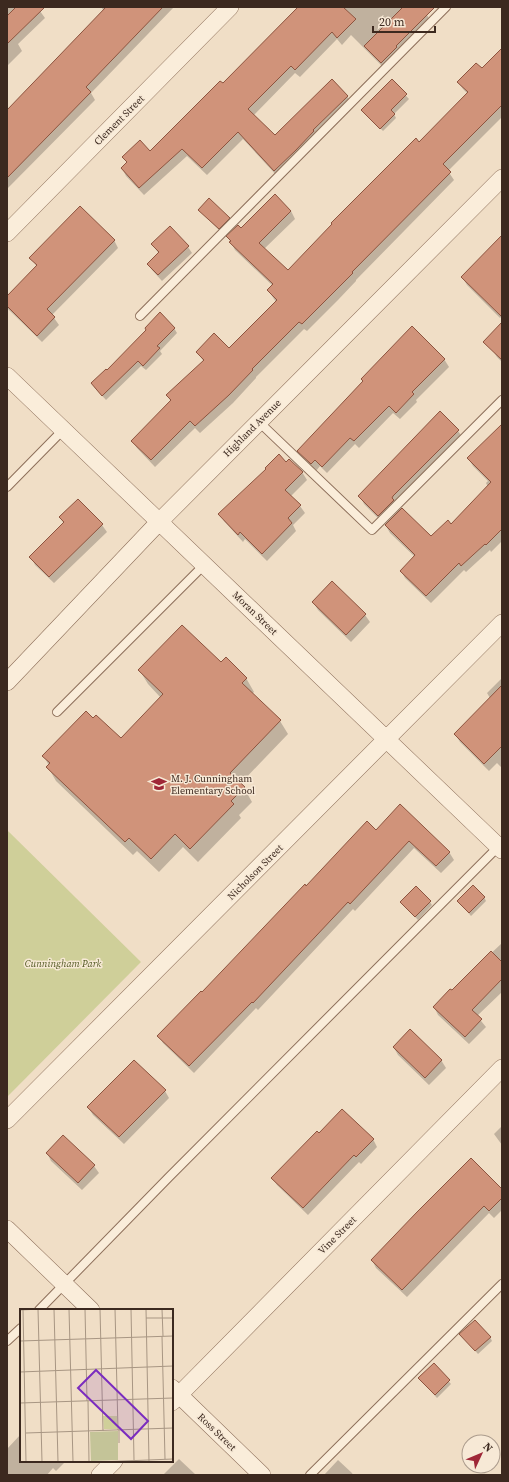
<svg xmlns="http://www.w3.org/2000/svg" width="509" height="1482" font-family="'Source Serif 4',serif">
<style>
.green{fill:#cfcf99}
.shadow{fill:#0003}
.building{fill:#d0937a;stroke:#8d543f}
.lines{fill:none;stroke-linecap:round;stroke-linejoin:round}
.service-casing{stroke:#8d6f5a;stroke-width:10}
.minor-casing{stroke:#8d6f5a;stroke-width:18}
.service{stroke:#faedda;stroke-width:8}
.minor{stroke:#faedda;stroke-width:17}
.labels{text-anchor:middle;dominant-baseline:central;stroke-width:3;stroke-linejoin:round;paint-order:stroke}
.street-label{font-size:10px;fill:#3c291f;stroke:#f7e9d6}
.poi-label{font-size:10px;fill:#3c291f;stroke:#f7e9d6;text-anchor:start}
.park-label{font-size:10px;font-style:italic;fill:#535a24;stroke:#f7e9d6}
.inset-road{fill:none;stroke:#a89683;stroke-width:1}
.view{fill:#7b2cbf;fill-opacity:0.15;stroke:#7b2cbf;stroke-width:2}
.inset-edge{fill:none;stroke:#3c291f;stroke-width:2}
</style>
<rect width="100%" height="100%" fill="#f0dec6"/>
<path class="green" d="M7 830 141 962 7 1097Z"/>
<path class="shadow" d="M7 7H37L45 18 18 44 22 51 7 66Z
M101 7H174L91 93 95 100 7 189V111L104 11Z
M300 7H419L427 15 431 22 386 70 351 35 342 45 337 39 300 77 295 73 254 115 275 136 347 96 352 104 279 178 243 139 207 175 187 156 144 195 126 176 122 168 127 163 124 157 150 153 223 85Z
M502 49V117L448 171 454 180 356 280V281L338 300 307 331 304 329 256 377V378L233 403 200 433 195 428 155 467 137 448 132 441 171 402 167 395 204 362 197 352 229 349 276 302 268 290 273 286 235 250 228 237 241 230 291 211 295 219 264 249 288 272 468 94 463 89 458 82 482 70Z
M392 81 409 99 394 114 396 118 383 131 362 110Z
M199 210 229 218 231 222 221 232Z
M170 228 188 247 192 253 162 281 152 270 148 264 159 254 152 244Z
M502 237V316L500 318 467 285 462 277Z
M114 240 118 248 52 315 59 325 42 342 8 309 7 298 37 267 31 258Z
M174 328 177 333 160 351 162 354 146 370 141 366 106 400 95 388 92 383 107 371Z
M502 341V362L497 357 492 349Z
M444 359 449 367 416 400 417 402 400 419 393 413 359 448 355 444 327 473 320 466 316 471 303 458 298 451Z
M502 425V541L491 552 490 550 466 572 464 570 431 603 405 578 401 571 415 557 390 533 386 526 431 537 451 525 488 487 486 483 488 481 473 466 468 458Z
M458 431 463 438 383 523 364 504 360 496Z
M286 463 302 472 307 480 291 496 300 506 305 513 293 525 296 531 267 561 245 539 243 542 224 521 220 514Z
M78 500 102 525 107 532 54 583 35 565 31 557 64 524 60 518Z
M332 583 365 615 370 622 351 642 318 610 313 602Z
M221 664 246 678 254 692 252 694 280 721 288 734 240 784 244 788 252 802 239 815 241 818 198 862 183 847 159 872 137 851 133 855 56 781 48 767 49 766 44 756 121 740 161 698 148 684 140 671Z
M502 678V768L497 763 489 771 460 742 455 734 490 698 487 693Z
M376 831 449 852 454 860 441 873 414 848 355 911 353 909 258 1010 256 1008 194 1073 163 1043 159 1036 306 887Z
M484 897 486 901 471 916 458 901Z
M401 902H430L432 905 418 920Z
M502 943V992L477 1016 486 1027 469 1044 438 1015 434 1007Z
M394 1048 441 1060 446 1068 429 1085 398 1055Z
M165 1091 169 1098 124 1144 93 1115 88 1107Z
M502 1126V1145L494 1134Z
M319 1134 373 1139 377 1147 361 1164 359 1162 308 1215 277 1185 272 1178Z
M47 1153 94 1166 99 1173 82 1190 51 1161Z
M502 1190V1210L494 1218 489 1213 407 1297 376 1268 372 1260Z
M461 1335 490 1337 492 1341 478 1354Z
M434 1365 451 1384 437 1398 420 1379Z
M21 1434V1461H66L56 1471 53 1468 47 1475H7V1449Z
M179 1459 196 1475H163Z
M338 1460 352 1473 353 1475H324Z"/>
<path class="building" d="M16 7H45L7 44V16Z
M106 7H163L86 87 91 92 7 178V110Z
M298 7H343L356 19 337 38 332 32 295 70 291 66 248 109 275 135 332 79 348 96 313 130 314 131 296 150 274 171 238 132 202 168 182 149 139 188 121 168 127 162 122 157 140 140 150 151 220 81 223 83Z
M403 7H435L396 46 397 47 381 63 364 46Z
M502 48V105L443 164 451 172 352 272 353 273 302 324 299 322 252 369 253 370 229 395 195 426 190 421 151 460 131 441 171 400 166 395 204 360 196 352 214 333 229 348 277 300 267 290 273 284 229 242 231 241 226 236 238 225 241 228 275 194 291 211 259 243 288 270 332 224 331 223 416 138 419 142 468 92 457 82 476 63 482 68Z
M392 79 407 94 391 110 395 114 380 129 361 110Z
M209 198 230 218 219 229 198 210Z
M80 206 115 240 47 309 55 317 37 336 7 306V296L37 265 29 258Z
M170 226 189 246 158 275 147 264 159 252 151 244Z
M502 235V317L461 277Z
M160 312 175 328 157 346 160 348 143 366 138 361 102 396 91 383 106 369 107 370 146 330 145 328Z
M502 322V360L483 342Z
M412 326 445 359 412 392 414 394 396 413 389 406 354 441 350 438 322 467 315 460 311 464 297 451 363 381 361 379Z
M440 411 459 430 393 496 392 498 394 500 378 516 358 496Z
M502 424V529L486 545 485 544 461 566 459 563 426 596 400 571 415 555 385 525 402 508 431 536 448 520 451 524 491 482 467 458Z
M279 454 286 462 289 459 303 472 285 490 301 505 288 518 292 523 262 554 240 532 238 535 218 514 266 469 265 468Z
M78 499 103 524 49 577 29 557 64 522 59 517Z
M332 581 366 614 346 635 312 602Z
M182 625 221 662 226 657 247 678 242 683 281 720 230 773 245 787 231 801 234 804 190 849 175 834 151 859 129 838 125 842 46 767 50 763 42 756 86 711 93 718 96 715 121 738 163 694 138 670Z
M502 685V746L484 764 454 734Z
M400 804 450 852 436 866 409 841 350 904 348 902 253 1003 252 1002 189 1066 157 1036 201 991 202 992 305 884 306 886 367 821 376 830Z
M473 885 485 897 469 913 457 901Z
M416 886 431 901 415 917 400 902Z
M491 951 502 962V979L472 1010 482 1019 465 1037 433 1007 450 989 452 990Z
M410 1029 442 1060 425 1078 393 1047Z
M134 1060 166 1090 119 1137 87 1107Z
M342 1109 374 1139 356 1157 354 1155 303 1208 271 1178 317 1131 319 1133Z
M63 1135 95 1165 78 1183 46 1153Z
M471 1158 502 1189V1198L489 1211 484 1206 402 1290 371 1260 417 1212Z
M475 1320 491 1337 475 1351 459 1334Z
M434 1363 450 1380 435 1395 418 1378Z"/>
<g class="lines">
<g class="service-casing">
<path id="service" d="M140 316 446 7
M259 422 372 530 502 400
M7 487 63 430
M57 712 204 565
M39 1310 169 1177 500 845
M7 1341 21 1328
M310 1475 502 1284"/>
</g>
<g class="minor-casing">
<path id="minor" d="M7 233 230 7
M7 376 502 850
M7 682 159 522 502 178
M7 1120 502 623
M7 1229 91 1310
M172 1388 262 1475
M172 1402 502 1068
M100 1475 114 1461"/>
</g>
<use href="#service" class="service"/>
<use href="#minor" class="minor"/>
</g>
<defs>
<g id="school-bare" transform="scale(1.2)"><path d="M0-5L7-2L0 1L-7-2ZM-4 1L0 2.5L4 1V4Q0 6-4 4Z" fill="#9f2737" stroke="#f7e9d6" stroke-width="2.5" paint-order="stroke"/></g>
</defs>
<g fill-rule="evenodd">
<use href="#school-bare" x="159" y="784"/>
</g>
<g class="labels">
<g class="street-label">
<text transform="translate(119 120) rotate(-45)">Clement Street</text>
<text transform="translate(252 428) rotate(-45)">Highland Avenue</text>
<text transform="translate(255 613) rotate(44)">Moran Street</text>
<text transform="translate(255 872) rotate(-45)">Nicholson Street</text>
<text transform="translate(337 1235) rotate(-45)">Vine Street</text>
<text transform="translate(217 1432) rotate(44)">Ross Street</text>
</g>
<g class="poi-label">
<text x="171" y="778">M. J. Cunningham<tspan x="171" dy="12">Elementary School</tspan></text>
</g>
<g class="park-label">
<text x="63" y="963">Cunningham Park</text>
</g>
</g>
<g transform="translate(20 1309)">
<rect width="153" height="153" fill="#f0dec6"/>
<path d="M83 107H97V120H84Z" fill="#cfcf99"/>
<path d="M98 122V151L71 152 70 123Z" fill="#c4c498"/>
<path class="inset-road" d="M3 0 6 153M18 0 22 153M34 0 38 153M49 0 53 153M65 0 67 92M80 0 83 122M95 0 98 121M111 0 114 151M126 0 129 153M142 0 143 27M0 1 21 0M126 9H153M142 27 145 150M0 32 153 27M0 63 153 57M68 92 69 153M0 94 153 89M99 121V134M6 124 153 119M79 153 153 150"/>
<path class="view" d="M76 61 128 112 111 130 58 79Z"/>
<rect width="153" height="153" class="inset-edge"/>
</g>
<rect width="509" height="1482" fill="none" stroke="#3c291f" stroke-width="16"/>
<g transform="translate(481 1454) rotate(46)"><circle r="19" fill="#f7e9d6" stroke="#ac9c8d"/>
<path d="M0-3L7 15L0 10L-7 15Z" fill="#9f2737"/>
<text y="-6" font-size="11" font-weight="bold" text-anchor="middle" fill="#3c291f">N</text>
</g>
<path d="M373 26v6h62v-6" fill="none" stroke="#3c291f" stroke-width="2"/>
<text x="379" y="26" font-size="12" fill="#3c291f" stroke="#f7e9d6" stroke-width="3" paint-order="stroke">20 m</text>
</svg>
